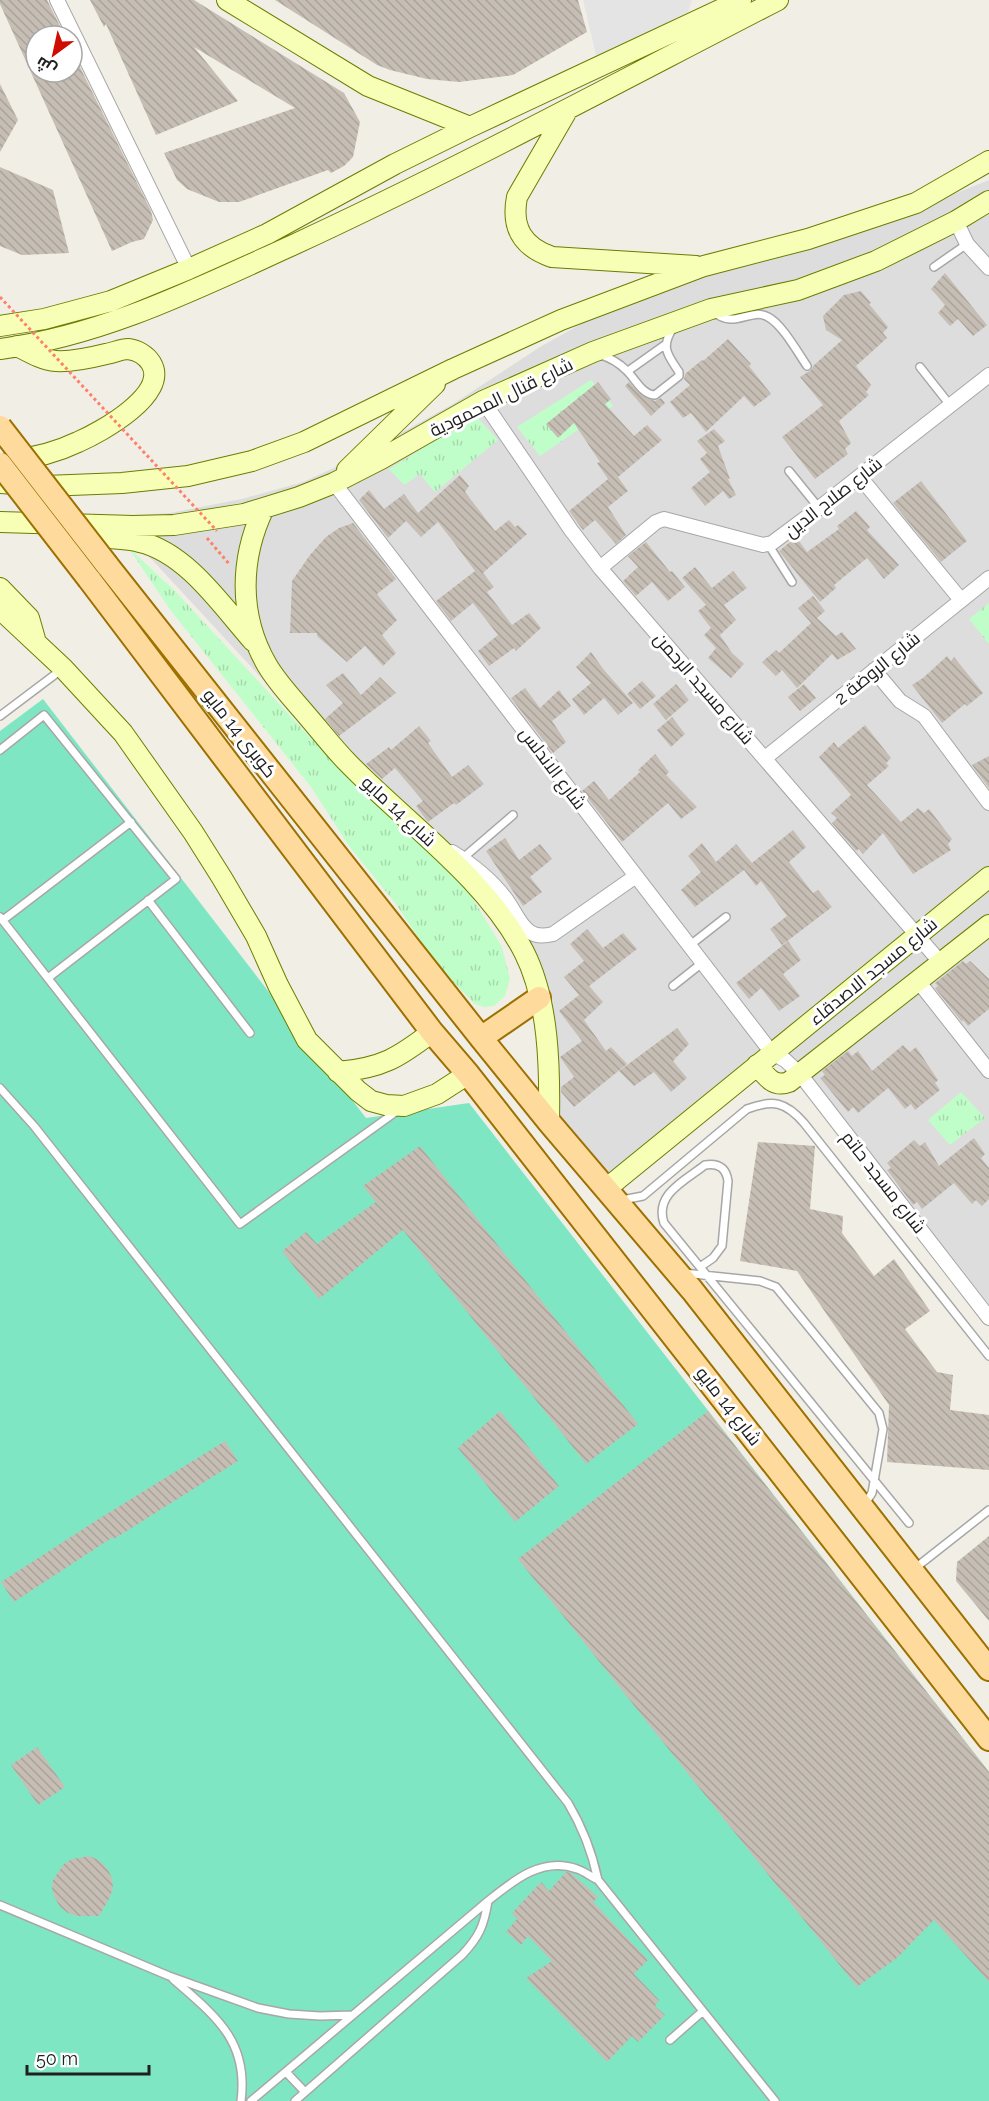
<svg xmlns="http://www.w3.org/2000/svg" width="989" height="2101" font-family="Raleway,Cairo,sans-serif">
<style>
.residential{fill:#dedddd}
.park{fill:url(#park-tufts)}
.pitch{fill:#7ee6c3}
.parking{fill:#e4e4e4}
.building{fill:url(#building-back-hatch)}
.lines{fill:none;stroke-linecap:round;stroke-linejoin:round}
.lane-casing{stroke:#a7a7a7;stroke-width:10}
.street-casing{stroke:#a7a7a7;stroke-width:16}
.secondary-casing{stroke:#6a7e00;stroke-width:22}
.primary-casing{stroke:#9c7100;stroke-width:26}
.path{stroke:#ff8069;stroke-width:3;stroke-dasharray:3 3;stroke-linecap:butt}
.lane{stroke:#fff;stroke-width:7}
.street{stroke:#fff;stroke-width:14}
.secondary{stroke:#f7ffb7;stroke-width:20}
.primary{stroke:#ffda9d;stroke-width:22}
.primary-bridge-casing{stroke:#9c7100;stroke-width:26;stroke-linecap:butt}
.path-bridge{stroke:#ff8069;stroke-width:3;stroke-dasharray:3 3;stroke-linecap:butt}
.primary-bridge{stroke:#ffda9d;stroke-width:22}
.labels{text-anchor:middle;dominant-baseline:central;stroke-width:6;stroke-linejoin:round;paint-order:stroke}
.street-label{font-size:18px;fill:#202020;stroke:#fff}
</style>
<defs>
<pattern id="park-tufts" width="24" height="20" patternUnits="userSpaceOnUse" patternTransform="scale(1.5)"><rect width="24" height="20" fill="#c0fec9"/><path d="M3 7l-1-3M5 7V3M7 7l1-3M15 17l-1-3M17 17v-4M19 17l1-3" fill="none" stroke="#a5d9ac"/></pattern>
<pattern id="building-back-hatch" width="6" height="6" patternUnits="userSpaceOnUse" patternTransform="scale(1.5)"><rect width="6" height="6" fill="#c6beb5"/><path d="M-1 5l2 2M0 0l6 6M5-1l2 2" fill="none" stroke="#aaa39b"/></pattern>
</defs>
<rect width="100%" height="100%" fill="#f1eee6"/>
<path class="residential" d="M989 180V1315L783 1057 725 1086 607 1174 543 1094 532 997 507 938 451 867 268 685 131 537 116 516 170 513 242 499 303 482 358 457 453 404 540 347 642 290 891 219Z"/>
<path class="park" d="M591 380 613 406 540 456 517 427Z
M476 416 498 440 435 492 420 474 404 485 389 469Z
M128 547 176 592 307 734 428 848 473 899 502 947 510 979 505 996 494 1006 484 1007 475 1004 438 967 396 904 349 846 311 787 171 611Z
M989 603V644L969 619Z
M961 1092 985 1118 950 1145 928 1120Z"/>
<path class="pitch" d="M43 699 366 1118 469 1103 989 1772V2101H0V731Z"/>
<path class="parking" d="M583 0H692L688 12 597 59Z"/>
<path class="building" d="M0 0H47L65 36H36V72H72V51L151 211 153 220 144 239 132 242 112 251 0 4Z
M90 0H194L344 93 360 122 353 157 344 166 331 173 328 170 239 202H219L187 189 177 180 164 153 295 108 194 47 238 101 156 135 106 24 104 27Z
M275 0H578L587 32 513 75 459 82 427 79 390 70 377 65Z
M0 84 18 120 0 152Z
M0 167 53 190 69 253 22 255 0 246Z
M945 273 987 325 973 336 958 319 950 326 938 313 945 305 931 289Z
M861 291 871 303 869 304 888 327 883 333 887 338 856 366 871 385 866 392 869 395 839 421 851 443 845 449 848 454 815 479 782 437 823 405 800 377 811 370 813 366 842 340 826 330 823 316 844 295Z
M728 339 751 364 749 366 771 394 754 407 744 396 706 432 691 413 683 418 670 402 690 385 684 379 685 374 702 360 703 361Z
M598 382 611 399 605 404 634 436 647 425 662 440 618 477 628 491 608 507 626 535 616 544 595 520 583 530 569 511 608 479 597 463 600 462 574 423 558 438 546 424Z
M629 382 644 397 655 401 661 398 665 403 651 416 625 386Z
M714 429 725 441 718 446 730 479H728L736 495 729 499 723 491 705 506 691 488 710 472 700 459 707 453 697 441Z
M460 475 469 486 465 492 495 531 509 520 515 527 518 525 527 534 483 573 494 587 487 592 512 625 529 613 541 628 516 651 514 648 489 666 478 651 498 635 473 603 451 621 436 601 475 571 452 540 438 522 421 537 406 521 388 538 359 500 369 490 384 509 404 494 418 513Z
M921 481 967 541 941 562 893 503Z
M856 511 870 527 867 530 899 565 884 579 867 558 834 585 836 588 820 602 779 551 796 537 807 552 839 529 837 526Z
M353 523 396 579 377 594 397 620 382 635 396 653 383 666 365 646 347 662 317 636V633H290L292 581 310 555 326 537 339 528Z
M646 542 670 572 672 571 685 587 668 601 652 582 636 596 623 581 638 567 628 556Z
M695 567 712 588 733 571 747 588 724 605 736 620 720 635 732 653 744 664 731 678 708 658 716 648 704 635 711 628 698 611 706 605 682 578Z
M813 596 825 611 817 618 836 636 842 632 856 649 837 660 832 654 797 688 782 670 776 676 762 662 776 650 779 653 811 623 798 608Z
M591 652 604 670 633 703 618 715 604 698 584 715 572 699 591 683 576 667Z
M947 656 951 661 954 657 983 693 967 706 965 704 942 723 912 685 923 678Z
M343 673 361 695 380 677 396 693 339 736 325 719 343 703 326 685Z
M642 681 656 696 640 709 627 694Z
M676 684 689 700 666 720 653 704Z
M804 684 816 698 800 711 788 697Z
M525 688 540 708 559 690 571 706 552 721 566 742 553 753 511 698Z
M672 717 685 734 671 747 657 730Z
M865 725 891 758 886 763 889 766 867 785 901 822 918 808 924 813 929 809 952 839 948 844 951 850 913 874 883 833 863 854 859 849 856 851 832 823 837 818 831 813 851 795 819 757 834 742 838 748Z
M419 726 431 741 428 743 452 777 468 765 484 784 456 805 454 803 428 822 416 806 423 801 395 768 382 779 366 764 389 747 391 750Z
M655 754 669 772 666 775 697 807 681 819 668 803 622 842 582 791 594 781 609 800 640 772 638 770Z
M989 756V788L972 765Z
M793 830 806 847 789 862 813 893 818 890 832 907 782 945 770 929 787 916 761 881 756 886 744 870 695 907 681 890 701 872 688 856 702 843 716 862 736 844 752 863Z
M505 838 519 860 540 844 552 859 530 877 542 892 523 906 486 851Z
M587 929 603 948 623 933 637 949 589 986 603 1002 584 1020 606 1051 611 1047 627 1064 574 1107 561 1092V1087L574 1077 560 1057 582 1041 559 1011 579 995 564 977 584 961 570 944Z
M788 941 801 960 783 974 800 996 779 1011 761 988 749 999 736 983Z
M963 961 966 964 970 961 989 979V1009L968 1026 963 1020 962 1022 935 988 938 986 935 983Z
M677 1028 689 1044 673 1061 687 1078 671 1092 654 1072 634 1086 619 1071Z
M903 1045 910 1052 916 1047 938 1080 935 1083 940 1090 915 1110 911 1104 905 1109 888 1088 858 1113 853 1107 848 1112 820 1078 825 1075 822 1071 848 1051 852 1056 858 1051 872 1071Z
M974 1138 985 1154 981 1158 989 1168V1199L982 1206 976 1200 972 1204 954 1183 922 1209 917 1202 913 1205 887 1170 891 1168 887 1163 914 1140 920 1146 925 1142 939 1166Z
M758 1142 815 1146 810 1209 843 1216 842 1233 874 1276 894 1259 930 1311 905 1329 937 1372 953 1375 950 1410 989 1415V1470L887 1462 889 1405 797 1271 740 1261Z
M420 1146 638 1424 586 1464 403 1230 319 1299 282 1251 306 1232 317 1244 376 1202 363 1186Z
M500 1411 559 1486 515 1522 458 1448Z
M708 1411 989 1772V1982L934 1920 897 1958 857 1987 518 1559Z
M225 1441 238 1461 114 1539 113 1537 14 1602 1 1582 97 1520Z
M989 1536V1621L956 1581 957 1562Z
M37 1747 65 1787 38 1805 11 1765Z
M90 1856 100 1861 107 1868 112 1878 113 1888 110 1897 99 1916H77L68 1913 60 1907 55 1898 52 1889 53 1880 64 1864 72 1859Z
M566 1872 571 1873 598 1897 593 1902 648 1960 634 1974 659 2000 655 2006 665 2015 638 2042 632 2036 607 2062 526 1978 552 1961 528 1936 521 1945 506 1932 517 1919 512 1913 541 1882 549 1891Z"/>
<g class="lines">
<g class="lane-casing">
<path id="lane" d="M934 267 967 244
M714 312C735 330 750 307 768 317 782 324 798 353 807 366
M601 355C610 358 619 363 626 370 635 378 642 395 655 395L679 376V372C668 355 660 348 673 328
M920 367 950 405
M628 371 666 344
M789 471 819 508
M768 544 792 582
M0 716 61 670
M0 750 44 715 176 879 48 978
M463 858 513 815
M148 900 250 1033
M0 917 240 1224 397 1111
M3 920 131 822
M689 946 726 917
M673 986 702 963
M0 1088 34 1126 568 1803C583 1828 592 1852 598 1880L775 2101
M622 1200 643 1196 747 1109C773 1099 786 1102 804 1123L989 1356
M700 1267 713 1258 722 1246 728 1181C726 1168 719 1163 705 1165 686 1180 654 1194 664 1223L909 1523
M684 1273 760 1281 776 1287 879 1413 883 1429 872 1493 864 1505
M914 1569 989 1510
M0 1905 169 1976 258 2008 289 2014 320 2016 352 2015
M173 1979C214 2015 249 2040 241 2101
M670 2040 703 2011
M286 2072 305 2092
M251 2101 488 1901C513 1881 542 1856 577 1869 584 1871 591 1877 598 1880
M295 2101 462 1955C479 1937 484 1926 488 1901"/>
</g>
<g class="street-casing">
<path id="street" d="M57 0 189 269
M956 221 967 244 989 268
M483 401 571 530 600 568 941 963
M860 477 961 600
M334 483 772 1053 785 1060 800 1074 989 1318
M600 568 656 522 664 519 763 545 772 543 819 508 989 375
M874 670 900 701 924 716 989 803
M765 758 989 578
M452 852C473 865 494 882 508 902 515 912 520 926 530 932 537 937 545 936 553 934L636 876
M918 981 989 1071"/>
</g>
<g class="secondary-casing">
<path id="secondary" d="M227 0 368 86 470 127
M568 109 517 197C511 228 523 247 552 257L696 266
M0 326 44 319 111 301 189 269 267 234 395 164 470 127 741 0
M0 349C105 335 198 288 293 245 457 169 617 83 778 0
M12 460C34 458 57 452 78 442 101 432 170 394 151 363 146 355 137 350 128 349 121 349 113 353 106 354 90 358 72 362 56 361 42 360 29 352 17 346
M347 470 435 384
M0 483 45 486 122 483 188 476 252 461 304 442 453 369 561 320 704 266 808 239 916 203 989 161
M264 508C240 558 238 615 267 665 278 684 295 701 309 718 322 733 334 749 348 763 405 822 486 878 524 952 549 1001 550 1068 549 1122
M0 522 133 526 174 525 244 514 299 497 334 483 381 459 483 401 593 352 711 309 798 290 876 261 956 221 989 201
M80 537C99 538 121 537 140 542 187 553 222 606 253 641
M0 588 29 618 35 639
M0 609 63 668 123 733 193 832 222 878 256 936 278 985 307 1040 358 1091 371 1101 386 1105 404 1106 437 1094 468 1074
M757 1065C766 1076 773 1088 789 1082L989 925
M338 1072C382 1068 398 1058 432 1032
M607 1188 989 877"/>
</g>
<g class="primary-casing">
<path id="primary" d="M107 565 481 1038 549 1122 692 1290 989 1669
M89 579 432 1032 468 1074 989 1739
M481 1038 539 998"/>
</g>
<path class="path" d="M207 538 230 565"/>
<use href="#lane" class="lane"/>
<use href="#street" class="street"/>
<use href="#secondary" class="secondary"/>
<use href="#primary" class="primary"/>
<g class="primary-bridge-casing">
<path id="primary-bridge" d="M0 427 107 565
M0 464 89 579"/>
</g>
<path class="path-bridge" d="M0 297 217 531"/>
<use href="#primary-bridge" class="primary-bridge"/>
</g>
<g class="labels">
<g class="street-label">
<text transform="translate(501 397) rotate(-26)">شارع قنال المحمودية</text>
<text transform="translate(833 497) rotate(-38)">شارع صلاح الدين</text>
<text transform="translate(877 668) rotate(-39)">شارع الروضة 2</text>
<text transform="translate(704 688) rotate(49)">شارع مسجد الرحمن</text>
<text transform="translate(240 733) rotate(52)">كوبرى 14 مايو</text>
<text transform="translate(553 768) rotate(53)">شارع الاندلس</text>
<text transform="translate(399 811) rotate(43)">شارع 14 مايو</text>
<text transform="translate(873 971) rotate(-39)">شارع مسجد الاصدقاء</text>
<text transform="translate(884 1182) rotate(52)">شارع مسجد حاتم</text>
<text transform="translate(729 1406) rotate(52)">شارع 14 مايو</text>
</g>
</g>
<g transform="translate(54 54) rotate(213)"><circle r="28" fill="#ffffff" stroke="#a6a6a6" stroke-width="1.5"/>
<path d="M0-4.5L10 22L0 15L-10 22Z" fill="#d00b00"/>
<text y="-9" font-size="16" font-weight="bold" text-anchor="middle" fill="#202020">ش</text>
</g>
<path d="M27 2065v9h122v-9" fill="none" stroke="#202020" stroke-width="3"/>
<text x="36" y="2065" font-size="18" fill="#202020" stroke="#ffffff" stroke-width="4.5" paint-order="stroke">50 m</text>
</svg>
